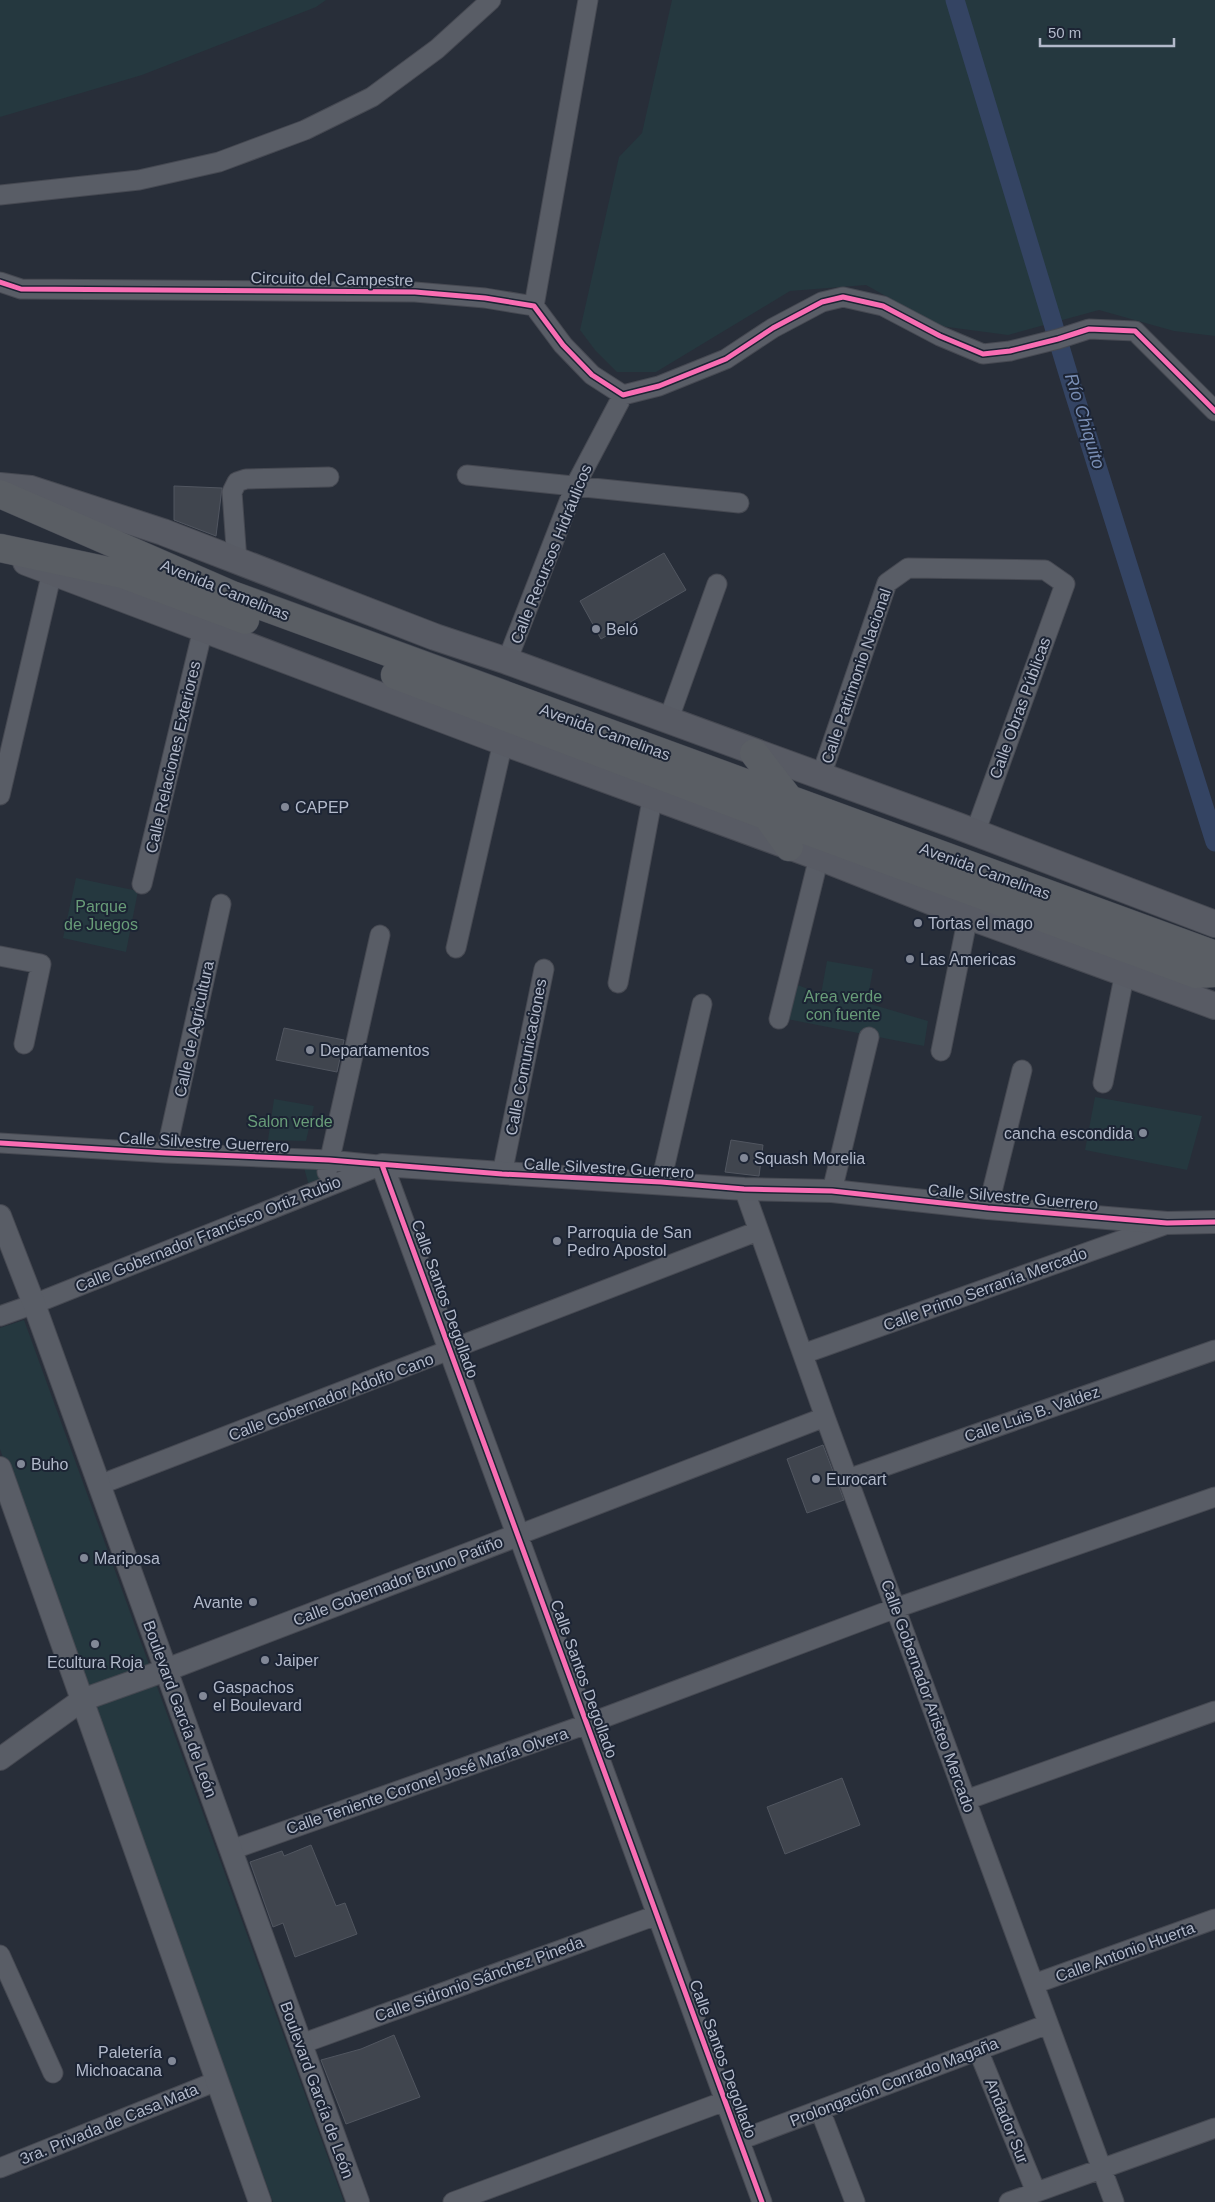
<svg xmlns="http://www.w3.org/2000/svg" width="1215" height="2202" font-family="Arial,sans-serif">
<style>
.park{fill:#25383f}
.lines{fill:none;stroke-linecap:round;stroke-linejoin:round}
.canal{stroke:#344463;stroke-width:19}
.building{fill:#40454e;stroke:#515660}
.minor-casing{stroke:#464952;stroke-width:21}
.tertiary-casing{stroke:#464952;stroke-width:24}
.secondary-casing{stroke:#464952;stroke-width:28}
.trunk-casing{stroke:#464a54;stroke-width:29}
.minor{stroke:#595d66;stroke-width:19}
.tertiary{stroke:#595d66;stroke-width:22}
.secondary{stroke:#585b64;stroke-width:26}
.trunk{stroke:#5a5e64;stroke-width:28}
.cycleway-casing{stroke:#1c2434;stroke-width:8}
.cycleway{stroke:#f96db3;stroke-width:5}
.poi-dot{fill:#828897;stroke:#1c2434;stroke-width:2}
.labels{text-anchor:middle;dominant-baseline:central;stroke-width:4;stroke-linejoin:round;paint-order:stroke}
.street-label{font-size:16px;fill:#b2b9ca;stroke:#1c2434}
.poi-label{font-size:16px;fill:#b2b9ca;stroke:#1c2434;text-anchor:start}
.park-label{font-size:16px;fill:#689c78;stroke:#1c2434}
.water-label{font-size:18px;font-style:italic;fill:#788db3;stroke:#1c2434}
</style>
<rect width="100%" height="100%" fill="#282e39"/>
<path class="park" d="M0 0H326L316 7 142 75 0 117Z
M672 0H1215V336L1174 331 1099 310 1008 335 940 326 866 285 790 291 656 372H617L595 350 580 330 619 157 642 133Z
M76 878 138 891 126 952 63 938Z
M827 961 873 969 867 1003 928 1021 924 1046 782 1018 790 982 821 994Z
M1095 1097 1202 1116 1187 1170 1085 1150Z
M274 1099 314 1106 306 1141 268 1140Z
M302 1160 358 1165 310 1190Z
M24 1320 344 2202H273L0 1449V1328Z"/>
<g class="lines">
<path class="canal" d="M955 0 1074 393 1215 842"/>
</g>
<path class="building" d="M174 486 222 488 216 536 174 520Z
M664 553 686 590 601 639 580 601Z
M284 1028 344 1040 337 1072 276 1060Z
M731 1140 763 1145 759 1176 725 1172Z
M823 1445 844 1500 807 1513 787 1459Z
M842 1778 860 1825 785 1854 767 1807Z
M311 1845 336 1906 345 1903 357 1934 295 1957 283 1923 273 1927 250 1862 282 1851 284 1856Z
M394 2035 420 2097 346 2124 321 2060 361 2049Z"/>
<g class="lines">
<g class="minor-casing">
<path id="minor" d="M0 195 139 180 219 162 305 130 372 97 437 49 491 0
M0 282 21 289 415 292 485 298 534 306 563 345 592 375 623 395 659 386 726 359 773 328 822 302 843 297 883 306 940 336 983 354 1010 351 1058 339 1089 329 1135 331 1215 411
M534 306 588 0
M467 475 739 503
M237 561 232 492 237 482 246 479 329 477
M507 661 575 486 623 395
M668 721 717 584
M821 776 887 583 908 568 1045 570 1065 584 975 833
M0 795 52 572
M142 884 203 629
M456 948 503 742
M0 956 41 964 24 1044
M618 983 653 795
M779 1019 819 857
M941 1051 968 916
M1103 1083 1125 972
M0 1143 166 1153 329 1160 378 1165
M166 1153 221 904
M327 1172 380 935
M502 1174 544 969
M661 1182 702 1004
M744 1189 825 1417 1114 2202
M832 1191 869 1037
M988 1208 1022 1070
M0 1316 34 1304 382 1165
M803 1354 1167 1224
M848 1479 1215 1350
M99 1485 758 1231
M966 1800 1215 1711
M231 1850 587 1724 896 1608 1215 1497
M0 1955 53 2073
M1034 1984 1215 1919
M301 2044 657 1915
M978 2050 1036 2192
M820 2110 855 2202
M740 2140 1048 2024
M0 2168 217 2081
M453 2202 725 2101
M762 2202 518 1535 825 1417
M1009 2202 1215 2128"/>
</g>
<g class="tertiary-casing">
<path id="tertiary" d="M0 1216 34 1304 358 2202
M0 1468 260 2202
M0 1759 82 1700 166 1670 518 1535 382 1165 744 1189 832 1191 988 1208 1167 1223 1215 1222"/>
</g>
<g class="secondary-casing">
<path id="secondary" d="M0 486 31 489 163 532 435 637 507 661 958 826 1215 924
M26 562 503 742 819 857 968 916 1215 1006"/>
</g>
<g class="trunk-casing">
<path id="trunk" d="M0 494 232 595 1215 955
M0 548 122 574 245 620
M395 675 767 816 1196 974 1215 973
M754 753 790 800
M767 816 789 847"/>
</g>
<use href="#minor" class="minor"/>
<use href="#tertiary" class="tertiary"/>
<use href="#secondary" class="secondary"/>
<use href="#trunk" class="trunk"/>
<g class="cycleway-casing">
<path id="cycleway" d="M0 282 21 289 415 292 485 298 534 306 563 345 592 375 623 395 659 386 726 359 773 328 822 302 843 297 883 306 940 336 983 354 1010 351 1058 339 1089 329 1135 331 1215 411
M0 1143 166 1153 329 1160 502 1174 661 1182 744 1189 832 1191 988 1208 1167 1223 1215 1222
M382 1165 762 2202"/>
</g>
<use href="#cycleway" class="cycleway"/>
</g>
<g class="poi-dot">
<circle cx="596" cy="629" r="5"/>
<circle cx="285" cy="807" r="5"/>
<circle cx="918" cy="923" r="5"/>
<circle cx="910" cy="959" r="5"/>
<circle cx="310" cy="1050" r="5"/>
<circle cx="1143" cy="1133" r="5"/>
<circle cx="744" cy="1158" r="5"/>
<circle cx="557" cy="1241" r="5"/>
<circle cx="21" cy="1464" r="5"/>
<circle cx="816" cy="1479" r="5"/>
<circle cx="84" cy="1558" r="5"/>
<circle cx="253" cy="1602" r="5"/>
<circle cx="95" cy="1644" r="5"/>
<circle cx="265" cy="1660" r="5"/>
<circle cx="203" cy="1696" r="5"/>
<circle cx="172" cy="2061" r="5"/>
</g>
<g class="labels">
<g class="street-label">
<text transform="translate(332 279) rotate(1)">Circuito del Campestre</text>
<text transform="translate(551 554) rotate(-68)">Calle Recursos Hidráulicos</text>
<text transform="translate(225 590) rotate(22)">Avenida Camelinas</text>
<text transform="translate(856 676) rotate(-71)">Calle Patrimonio Nacional</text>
<text transform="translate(1020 708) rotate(-70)">Calle Obras Públicas</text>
<text transform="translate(605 732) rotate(20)">Avenida Camelinas</text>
<text transform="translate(173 757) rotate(-77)">Calle Relaciones Exteriores</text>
<text transform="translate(985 871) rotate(20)">Avenida Camelinas</text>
<text transform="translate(194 1029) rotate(-78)">Calle de Agricultura</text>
<text transform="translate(526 1057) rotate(-79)">Calle Comunicaciones</text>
<text transform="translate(204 1142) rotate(3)">Calle Silvestre Guerrero</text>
<text transform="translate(609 1168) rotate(3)">Calle Silvestre Guerrero</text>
<text transform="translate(1013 1197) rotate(5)">Calle Silvestre Guerrero</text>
<text transform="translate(208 1234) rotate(-22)">Calle Gobernador Francisco Ortiz Rubio</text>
<text transform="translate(985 1289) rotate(-20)">Calle Primo Serranía Mercado</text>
<text transform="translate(445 1299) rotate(70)">Calle Santos Degollado</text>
<text transform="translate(331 1397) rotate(-21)">Calle Gobernador Adolfo Cano</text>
<text transform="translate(1032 1414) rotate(-19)">Calle Luis B. Valdez</text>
<text transform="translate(398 1581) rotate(-21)">Calle Gobernador Bruno Patiño</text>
<text transform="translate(584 1679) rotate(70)">Calle Santos Degollado</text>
<text transform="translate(928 1696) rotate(70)">Calle Gobernador Aristeo Mercado</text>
<text transform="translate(180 1709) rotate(70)">Boulevard García de León</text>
<text transform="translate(427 1781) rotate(-19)">Calle Teniente Coronel José María Olvera</text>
<text transform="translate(1125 1952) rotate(-20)">Calle Antonio Huerta</text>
<text transform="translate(479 1979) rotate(-20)">Calle Sidronio Sánchez Pineda</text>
<text transform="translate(723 2059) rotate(70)">Calle Santos Degollado</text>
<text transform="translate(894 2082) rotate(-21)">Prolongación Conrado Magaña</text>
<text transform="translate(317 2090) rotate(70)">Boulevard García de León</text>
<text transform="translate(1007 2121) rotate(68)">Andador Sur</text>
<text transform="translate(109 2124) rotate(-22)">3ra. Privada de Casa Mata</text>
</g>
<g class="poi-label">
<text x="606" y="629">Beló</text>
<text x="295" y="807">CAPEP</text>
<text x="928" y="923">Tortas el mago</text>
<text x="920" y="959">Las Americas</text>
<text x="320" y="1050">Departamentos</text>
<text x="1133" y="1133" text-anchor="end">cancha escondida</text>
<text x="754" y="1158">Squash Morelia</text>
<text x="567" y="1232">Parroquia de San<tspan x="567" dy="18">Pedro Apostol</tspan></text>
<text x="31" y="1464">Buho</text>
<text x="826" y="1479">Eurocart</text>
<text x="94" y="1558">Mariposa</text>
<text x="243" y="1602" text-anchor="end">Avante</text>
<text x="275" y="1660">Jaiper</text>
<text x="95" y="1662" text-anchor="middle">Ecultura Roja</text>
<text x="213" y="1687">Gaspachos<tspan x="213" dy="18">el Boulevard</tspan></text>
<text x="162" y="2052" text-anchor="end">Paletería<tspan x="162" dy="18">Michoacana</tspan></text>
</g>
<g class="park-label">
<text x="101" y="906">Parque<tspan x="101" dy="18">de Juegos</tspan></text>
<text x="843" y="996">Area verde<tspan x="843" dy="18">con fuente</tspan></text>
<text x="290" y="1121">Salon verde</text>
</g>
<g class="water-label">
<text transform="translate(1085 421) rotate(73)">Río Chiquito</text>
</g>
</g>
<path d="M1040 38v8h134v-8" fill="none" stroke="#b2b9ca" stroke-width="2.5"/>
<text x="1048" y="38" font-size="15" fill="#b2b9ca" stroke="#1c2434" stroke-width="4" paint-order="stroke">50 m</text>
</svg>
